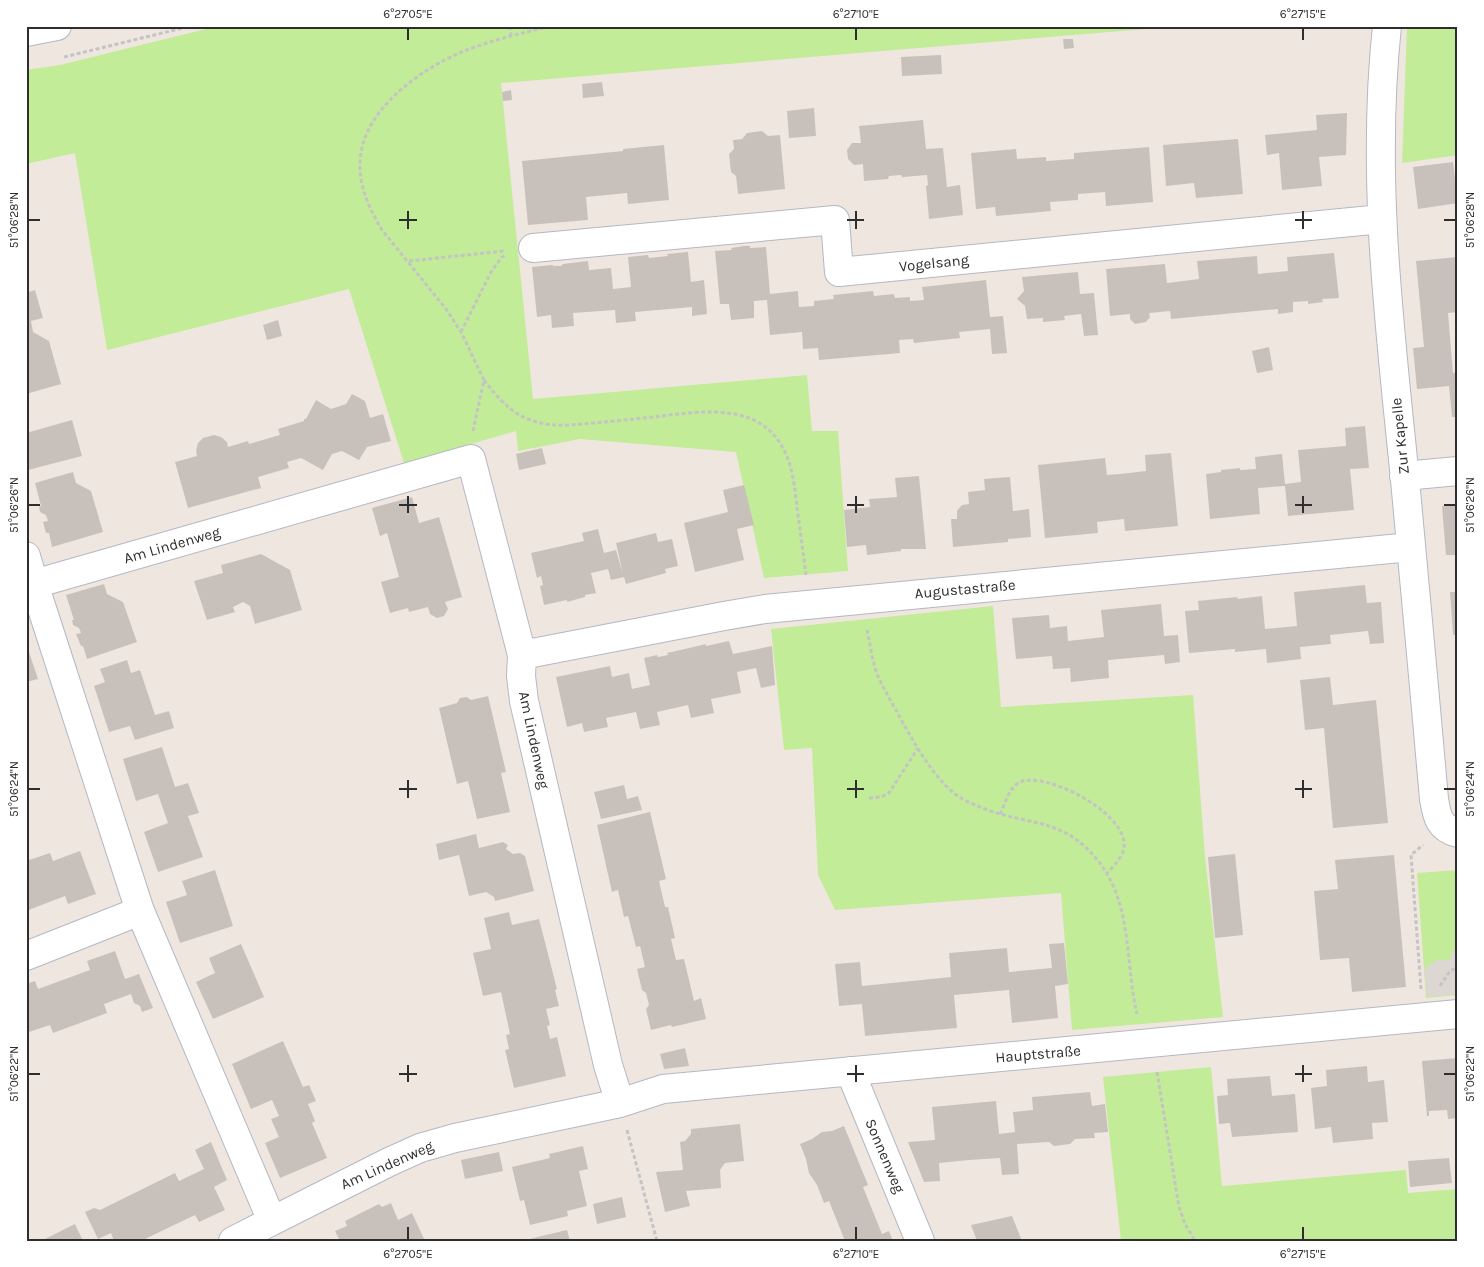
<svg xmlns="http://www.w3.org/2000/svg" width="1484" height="1267" font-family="Karla,sans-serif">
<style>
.green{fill:#c2ec97}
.plaza{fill:#dcd7d3}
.building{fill:#c8c1bb}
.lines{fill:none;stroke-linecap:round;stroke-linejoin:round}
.minor-casing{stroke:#b3b8c2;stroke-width:30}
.path{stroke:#c4c4c4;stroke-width:3;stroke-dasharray:4 2.5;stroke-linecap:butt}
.minor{stroke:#fff;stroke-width:28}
.ticks{fill:none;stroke:#2e2e2e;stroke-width:2}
.labels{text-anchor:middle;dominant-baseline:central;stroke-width:4;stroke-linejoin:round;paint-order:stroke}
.street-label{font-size:15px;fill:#2e2e2e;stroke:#fff}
.neatline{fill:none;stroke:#2e2e2e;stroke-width:2}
.ticks-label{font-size:12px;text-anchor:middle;fill:#2e2e2e}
</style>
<rect width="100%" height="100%" fill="#f0e6e0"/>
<path class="green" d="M218 26H1181L501 83 533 399 807 375 812 431H838L848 571 764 578 736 452 580 439 518 451 516 431 404 463 349 289 107 350 75 153 26 164V70L60 65Z
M1407 26H1458V155L1402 163Z
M993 606 1001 707 1193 695 1205 857 1223 1017 1072 1030 1061 893 835 910 818 875 812 748 784 750 771 629Z
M1458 870V995L1426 998 1417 873Z
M1211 1067 1222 1186 1406 1170 1408 1193 1458 1189V1241H1121L1103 1077Z"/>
<path class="plaza" d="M1458 950V992L1451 995 1427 997 1424 970 1428 966 1437 960H1448L1451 957 1452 951Z"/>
<path class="building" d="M1063 39H1073L1074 48 1064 49Z
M941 55 942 74 902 76 901 57Z
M602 82 604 96 583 98 582 84Z
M511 90 512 100 503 101 502 92Z
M814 108 816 136 789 138 787 111Z
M1347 113 1346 155 1319 157 1322 186 1282 190 1279 153 1267 155 1265 135 1317 130 1316 115Z
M923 120 926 149 943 148 947 187 960 185 963 215 929 219 926 186 928 185 927 175 903 177V178L901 175 889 176 888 179 864 181 863 164 854 165 848 159 847 150 852 143H861L859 126Z
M762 131 768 136 780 135 785 189 738 194 736 176 731 172 729 154 734 149 733 140 742 139 747 133Z
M1238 139 1243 194 1196 198 1194 183 1166 186 1163 145Z
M664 145 669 200 628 204 627 193 586 197 588 220 528 225 522 161 623 151V149Z
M1149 147 1153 202 1106 206 1105 192 1078 194V200L1050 202 1051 211 996 216 995 207 976 209 971 153 1016 149 1017 159 1046 157V161L1074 159V153Z
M1453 162 1458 203 1418 209 1413 167Z
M744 246H750V248L766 247 770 294 798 291 799 307 814 306V301L834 299 833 295 873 291 874 296 894 294 895 298 910 297V301L924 300 922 287 986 280 990 317 1003 316 1007 353 992 354 990 329 959 332 960 338 914 343 913 339 899 340 900 353 819 360 818 348 803 349 802 332 770 335 767 300 754 301V318L731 320 729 304H720L715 251 732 250 731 248Z
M688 252 691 282 704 280 707 314 692 316V307L635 312 636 321 616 323 615 310 573 313 574 326 552 328 551 315 537 317 532 267 552 265 554 266H561L563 264 588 261 589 270 611 268 613 289 631 287 628 257 648 255 649 258 668 256 667 254Z
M1334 253 1339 298 1322 299 1323 302 1308 304V301L1293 302V312L1278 314V309L1171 319 1170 311 1149 313 1150 317 1146 322 1135 324 1130 319V314L1110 316 1106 269 1165 264 1167 283 1199 279 1197 261 1257 256 1258 274 1288 271 1287 257Z
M1458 257V312L1448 313 1453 373 1458 372V417H1452L1449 386 1417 389 1413 348 1424 347 1416 261Z
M1078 272 1080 294 1094 293 1098 335 1084 336 1081 314 1064 316 1065 320 1043 322V318L1027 319 1025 306 1017 299 1024 291 1022 277Z
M35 290 43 318 31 321 33 332 49 341 61 384 26 394V293Z
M278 320 282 336 267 340 263 325Z
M1269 347 1273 370 1257 373 1252 351Z
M352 394 365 401 370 418 383 414 391 441 367 447 359 460 342 451 332 454 323 470 301 458 287 462 289 468 258 477 261 488 188 508 175 462 197 456 196 451 198 443 203 438 214 435 221 437 227 442 228 447 248 441 249 444 280 435 278 429 304 421V419H306L316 400 331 409 346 404Z
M72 420 82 456 28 470 26 463V433Z
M1365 426 1369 468 1350 469 1354 510 1288 516 1285 486 1258 488 1260 514 1210 519 1206 474 1221 472V470L1240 468V470L1256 469 1255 457 1282 454 1285 484 1301 482 1298 450 1346 446 1345 428Z
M542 448 546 464 519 470 516 454Z
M1171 453 1178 526 1125 531 1124 519 1097 522 1098 533 1045 538 1038 465 1105 458 1107 475 1120 474 1146 471 1145 455Z
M73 472 76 483 91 491 103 532 52 547 49 533H46L43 522 48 521 46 515 40 512 39 507 41 506 35 483Z
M919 476 926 549H901V551L867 555 866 545 847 547 844 510 870 507 869 499 897 497 895 478Z
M1010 477 1013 511 1029 509 1031 537 1008 539V542L953 547 951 519H957V511L962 505 969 504 968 492 985 490 984 479Z
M744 485 754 525 737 529 744 560 695 572 684 523 728 512 723 490Z
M412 497 419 523 439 517 462 597 445 602 448 609 444 616 437 618 430 614 428 607 409 612 408 608 390 613 381 582 399 577 387 533 380 536 372 508Z
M1458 505V555H1446L1442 506Z
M598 529 604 553 616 550 623 574 616 543 656 533 658 542 672 539 678 566 665 569 666 573 626 584 624 577 611 580 608 569 591 573 596 593 585 595V597L567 602V600L544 605 540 586 543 585 541 576 537 578 531 553 584 541 582 533Z
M261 554 290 570 302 610 255 624 250 606 243 602 233 607 235 612 207 620 194 581 223 573 221 565Z
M104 584 107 594 123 602 137 642 87 659 83 646H81L76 634 81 633 79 628 73 625 72 620H74L66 595Z
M1365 585 1367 603 1381 602 1384 643 1370 644 1368 631 1330 635 1331 644 1300 647 1301 659 1267 663 1266 649 1235 652V649L1189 653 1185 611 1199 610 1198 601 1237 597 1238 599 1262 596 1265 629 1297 626 1294 592Z
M1450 592H1458V634L1453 635Z
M1161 604 1164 636 1178 635 1180 662 1165 664 1164 655 1108 660 1109 678 1071 682 1070 668 1053 669 1052 656 1016 659 1012 618 1049 615 1050 628 1067 626 1068 641 1104 637 1101 610Z
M729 641 733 654 772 646 775 685 761 688 756 668 737 672 741 693 711 699 714 713 691 718 688 705 657 712 660 725 640 729 636 712 606 718 608 727 584 732 582 723 567 727 556 677 610 666 612 677 629 673 632 689 650 685 644 658 657 655 658 657 668 655 667 653 698 646 706 644V646Z
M26 643 38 679 26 682Z
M127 660 131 673 140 670 155 715 169 711 174 728 135 740 130 726 109 732 94 686 105 682 100 669Z
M1330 677 1333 705 1376 700 1388 823 1333 828 1324 728 1305 730 1300 680Z
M488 696 506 772 501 773 510 812 477 819 468 781 457 784 439 708 457 703 460 698 467 697 471 700Z
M162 747 175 787 188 783 199 813 188 816 203 857 158 872 144 832 168 823 158 794 136 801 123 759Z
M624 785 627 799 638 796 642 810 601 819 594 792Z
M650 812 666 879 659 881 665 907H668L675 938 671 939 676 960 684 959 694 1001 701 998 706 1019 672 1027 671 1025 651 1030 646 1009 649 1005 646 993 642 990 637 969 645 967 640 946 636 947 628 916 624 917 618 890 612 892 597 825Z
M476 834 479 848 503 842 508 845 506 849 513 854 520 853 525 856 534 891 495 901 494 897 486 892 469 896 459 855 439 860 436 844Z
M80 851 96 894 68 904 65 896 26 911V861L50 853 53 861Z
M1235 854 1243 935 1215 938 1208 857Z
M1394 855 1406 987 1352 992 1349 958 1320 960 1314 891 1338 889 1335 860Z
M215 870 233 926 180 943 166 902 187 895 182 881Z
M509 912 512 925 539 919 557 989 555 990 559 1006 546 1009 550 1025 547 1026 550 1039 557 1037 566 1076 514 1088 505 1050 509 1049 506 1035 510 1034 501 992 483 996 473 953 491 949 484 918Z
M1064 943 1068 984 1055 986 1058 1018 1012 1023 1009 990 954 995 957 1028 865 1036 862 1004 839 1006 835 964 860 962 862 986 951 977 949 953 1007 948 1009 972 1052 968 1049 944Z
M241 944 264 997 213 1019 196 982 215 973 209 958Z
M115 951 125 979 139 974 153 1008 142 1012 140 1006 134 1003 131 994 104 1004 107 1013 53 1033 50 1025 26 1033V984L35 981 38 989 90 970 87 961Z
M283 1041 303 1087 309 1085 316 1101 308 1104 315 1121 312 1123 327 1158 280 1178 265 1143 279 1137 271 1119 279 1116 272 1100 251 1109 232 1064Z
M685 1048 689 1066 664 1069 660 1054Z
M1457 1058 1458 1118 1448 1119 1447 1110 1429 1111V1116H1427L1422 1061Z
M1367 1066 1368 1082 1384 1080 1388 1122 1372 1123 1373 1139 1333 1143 1331 1127 1315 1129 1311 1088 1327 1086 1326 1070Z
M1270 1076 1272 1096 1295 1094 1298 1132 1232 1137 1230 1123 1219 1124 1217 1096 1228 1095 1227 1079Z
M1090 1092 1092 1106 1105 1104 1108 1132 1094 1133 1095 1138 1075 1139 1070 1144 1054 1146 1049 1142 1017 1144 1019 1174 1002 1175 1000 1158 969 1160 939 1163 940 1181 924 1182 908 1142 935 1140 932 1107 996 1101 999 1134 1015 1132 1013 1112 1033 1110 1032 1097Z
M740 1124 744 1161 725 1163 720 1170 721 1188 686 1191 690 1206 665 1212 656 1172 683 1170 680 1142 685 1141 691 1134V1129Z
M844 1126 868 1185 863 1187 882 1234 889 1231 893 1241H845L829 1201 824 1203 817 1185 809 1173 806 1159 800 1144 812 1139 822 1132 832 1131Z
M211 1142 227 1180 214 1187 225 1210 199 1222 195 1215 145 1239 146 1241H114L111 1233 98 1239 85 1212 94 1208 100 1210 175 1173 179 1181 204 1169 195 1150Z
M583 1146 588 1169 579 1171 587 1206 567 1211 568 1216 530 1225 524 1200 520 1201 512 1167 550 1158 549 1154Z
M499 1152 503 1171 465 1179 461 1160Z
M1449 1158 1452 1183 1410 1187 1408 1161Z
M622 1197 626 1217 597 1224 593 1204Z
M391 1203 398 1220 412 1213 425 1241H340L335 1231 347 1226 345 1221 379 1204 382 1207Z
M1012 1216 1022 1241H977L971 1225Z
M75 1224 83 1241H41Z
M567 1230 570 1241H526L525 1240Z"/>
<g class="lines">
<g class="minor-casing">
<path id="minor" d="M1387 26C1371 174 1389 322 1404 469 1415 579 1424 689 1434 799 1437 817 1439 828 1458 833
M26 32 57 26
M533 248 835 220 839 272 1382 219
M1404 476 1458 471
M26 556 34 584 26 587
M522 655 724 616 765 609 1411 547
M26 956 140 911
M850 1071 920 1241
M620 1103 608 1065 524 701 521 676 522 655 471 459 34 584 140 911 272 1221 389 1162 420 1148 455 1138 620 1103 663 1089 1458 1014
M233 1241 272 1221"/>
</g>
<path class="path" d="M510 26 511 36
M64 57 191 26
M409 261 504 251
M461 332 491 272 502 257 506 255
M484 380C508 412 528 427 569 425 597 423 625 420 653 417 704 411 768 399 789 462 794 477 795 492 797 507 800 530 803 552 806 575
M473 431 484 380 461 332 446 309 382 230C370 210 359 187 360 163 361 110 421 69 464 51 492 40 522 33 552 26
M867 630C870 644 872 660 877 674 883 688 891 701 898 714 912 739 932 776 955 794 964 801 975 805 985 809 1031 826 1065 818 1099 862 1133 906 1125 964 1137 1014
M869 798 881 797 889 793 918 748
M1000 814C1005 804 1009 787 1020 782 1047 771 1129 814 1124 848 1122 858 1113 867 1107 873
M1440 986 1450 971 1458 967
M1421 989 1411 855 1423 845
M1157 1072 1179 1207 1185 1224 1195 1241
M627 1130 657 1241"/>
<use href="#minor" class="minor"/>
</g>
<path class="ticks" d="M408 28V40M856 28V40M1303 28V40M408 211V229M856 211V229M1303 211V229M28 220H40M399 220H417M847 220H864M1295 220H1312M1444 220H1456M408 496V513M856 496V513M1303 496V513M28 505H40M399 505H417M847 505H864M1295 505H1312M1444 505H1456M408 780V798M856 780V798M1303 780V798M28 789H40M399 789H417M847 789H864M1295 789H1312M1444 789H1456M408 1065V1082M856 1065V1082M1303 1065V1082M28 1074H40M399 1074H417M847 1074H864M1295 1074H1312M1444 1074H1456M408 1227V1240M856 1227V1240M1303 1227V1240"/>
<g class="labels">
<g class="street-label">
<text transform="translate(934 263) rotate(-6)">Vogelsang</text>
<text transform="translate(1400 436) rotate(-96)">Zur Kapelle</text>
<text transform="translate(172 545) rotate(-16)">Am Lindenweg</text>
<text transform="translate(965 589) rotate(-5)">Augustastraße</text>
<text transform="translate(534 740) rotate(78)">Am Lindenweg</text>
<text transform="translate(1038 1054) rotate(-5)">Hauptstraße</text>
<text transform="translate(885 1156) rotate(67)">Sonnenweg</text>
<text transform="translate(387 1165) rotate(-24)">Am Lindenweg</text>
</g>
</g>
<rect width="1484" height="1267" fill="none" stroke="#ffffff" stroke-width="55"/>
<rect x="28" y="28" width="1428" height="1212" class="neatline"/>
<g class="ticks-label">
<text x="408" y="18">6°27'05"E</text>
<text x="856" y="18">6°27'10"E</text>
<text x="1303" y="18">6°27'15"E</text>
<text transform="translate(14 220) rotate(-90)" y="4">51°06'28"N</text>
<text transform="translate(1470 220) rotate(-90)" y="4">51°06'28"N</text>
<text transform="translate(14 505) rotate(-90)" y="4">51°06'26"N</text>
<text transform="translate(1470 505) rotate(-90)" y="4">51°06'26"N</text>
<text transform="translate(14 789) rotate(-90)" y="4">51°06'24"N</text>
<text transform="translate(1470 789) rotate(-90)" y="4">51°06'24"N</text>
<text transform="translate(14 1074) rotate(-90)" y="4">51°06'22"N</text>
<text transform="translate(1470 1074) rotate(-90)" y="4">51°06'22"N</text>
<text x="408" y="1258">6°27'05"E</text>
<text x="856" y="1258">6°27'10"E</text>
<text x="1303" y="1258">6°27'15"E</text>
</g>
</svg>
